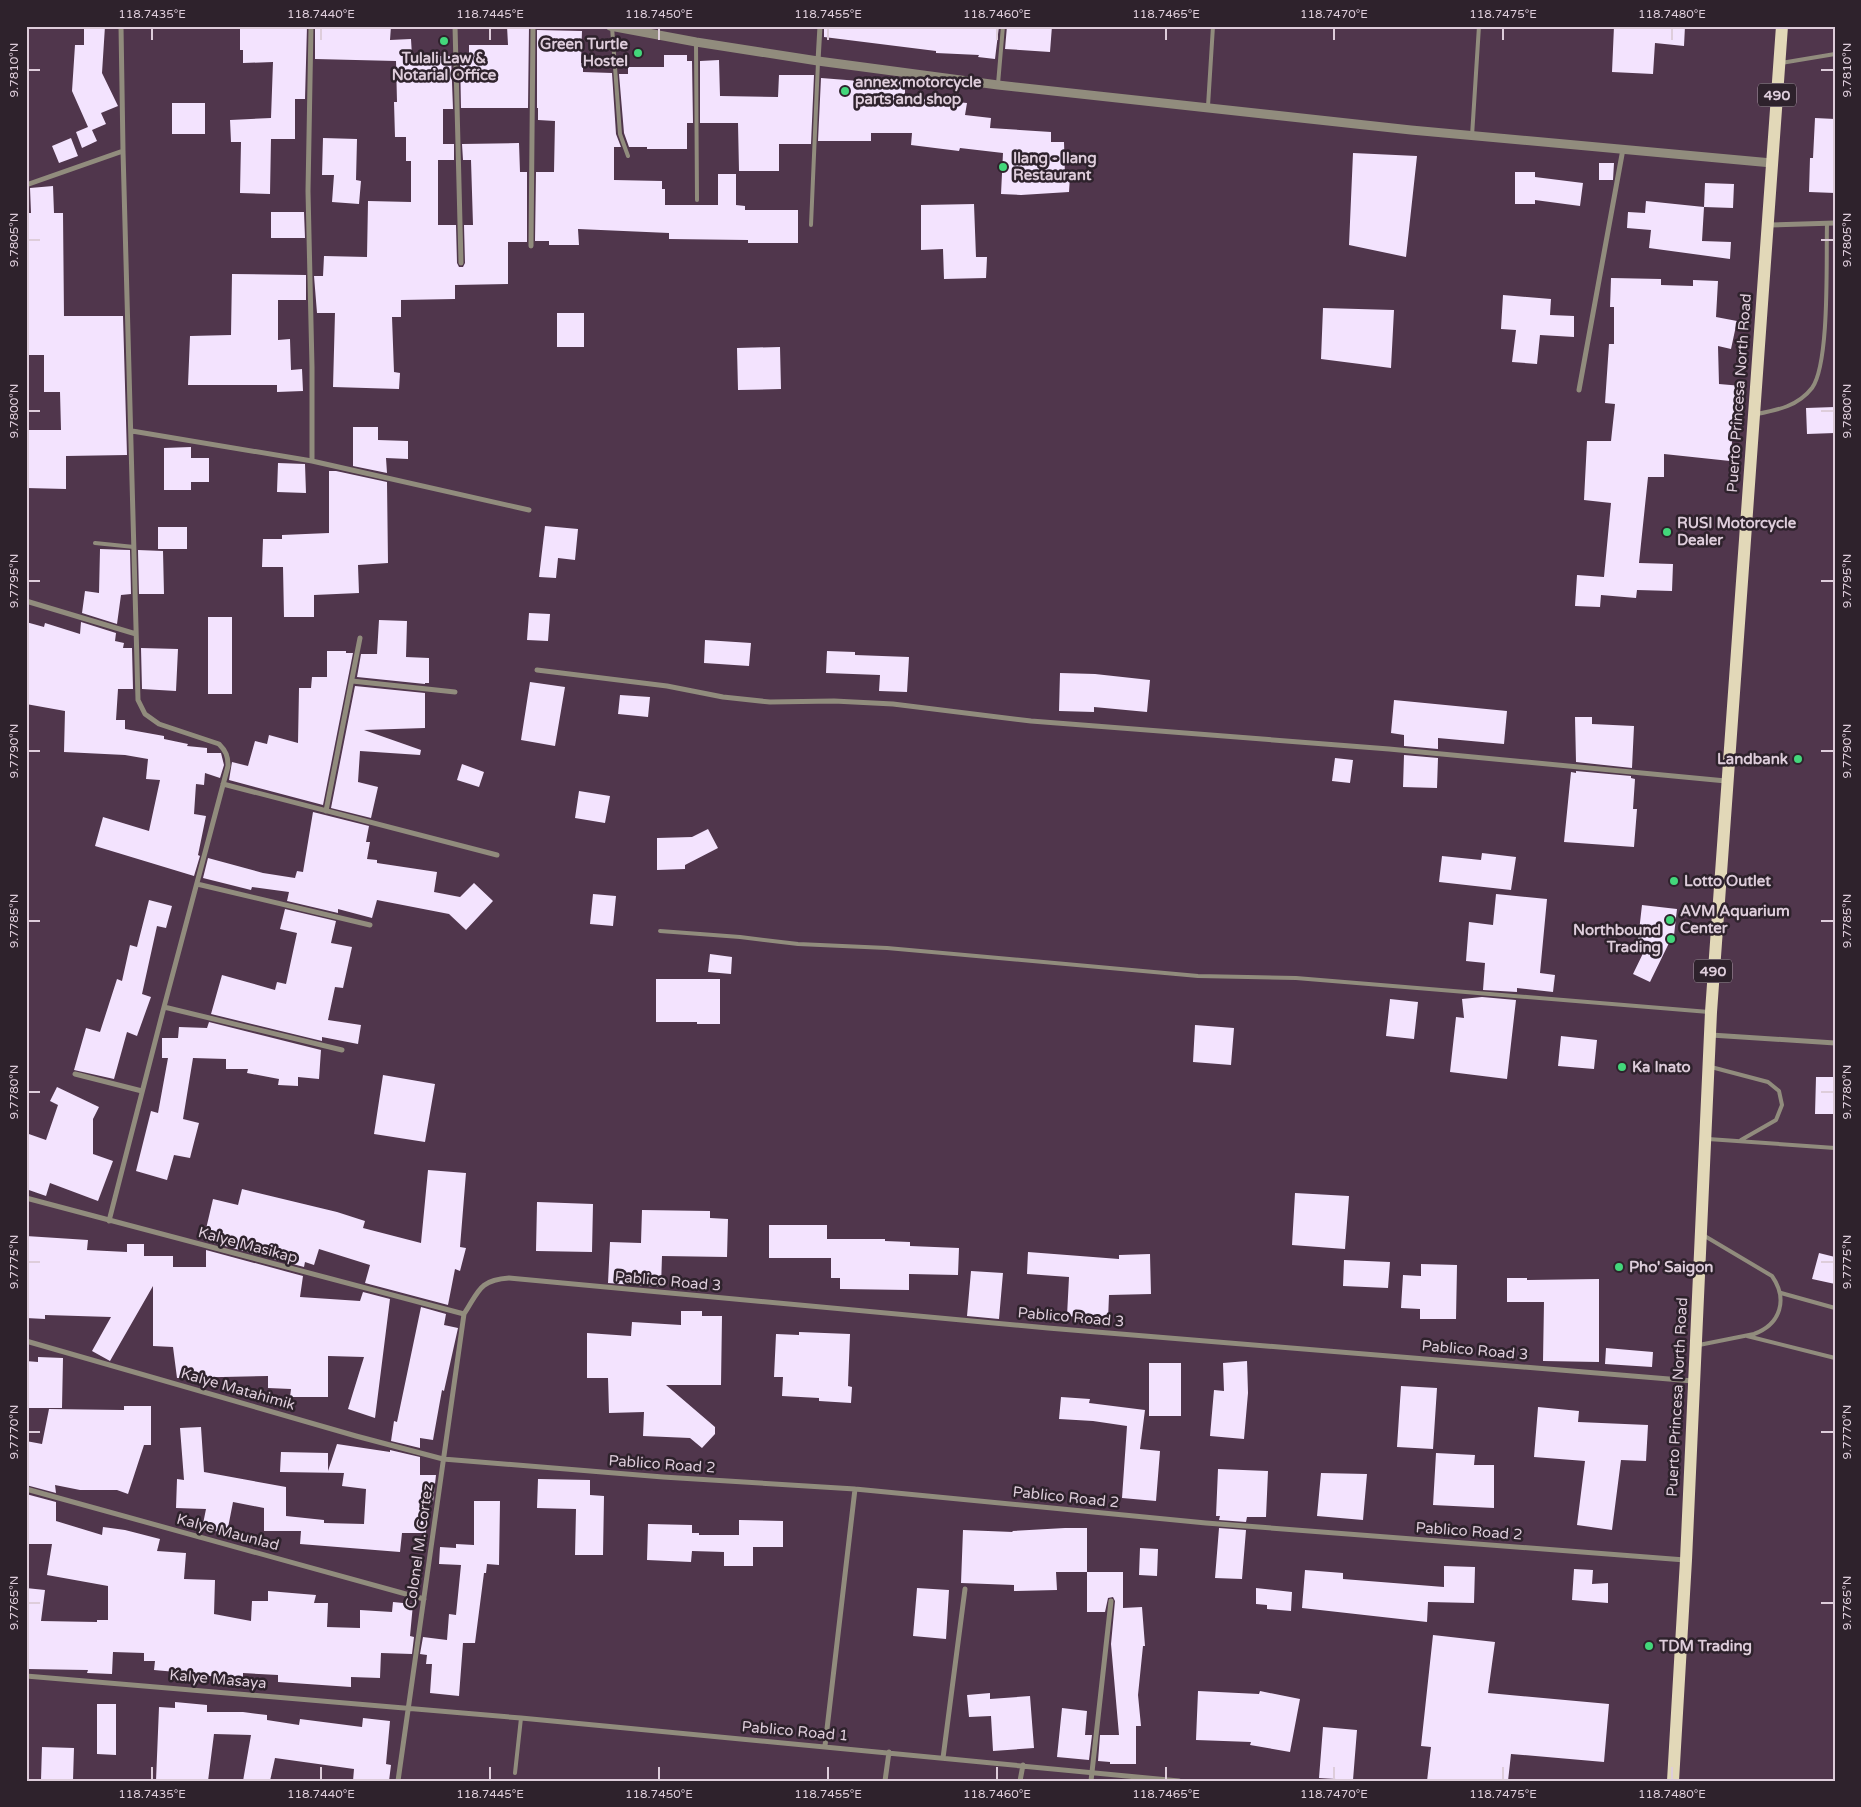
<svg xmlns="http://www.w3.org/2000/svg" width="1861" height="1807" font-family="'Varela Round',sans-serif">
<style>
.building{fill:#f3e3fe}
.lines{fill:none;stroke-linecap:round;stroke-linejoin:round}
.service{stroke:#918c7d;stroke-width:4}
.minor{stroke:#918c7d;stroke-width:5}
.tertiary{stroke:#918c7d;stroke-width:9}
.primary{stroke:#e2d8b8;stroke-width:12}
.ticks{fill:none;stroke:#decddb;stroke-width:2}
.poi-dot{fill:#43d77b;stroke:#2e222c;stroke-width:2}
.labels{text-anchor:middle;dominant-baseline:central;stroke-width:5;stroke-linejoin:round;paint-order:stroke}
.shield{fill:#2e222c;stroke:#a99aa6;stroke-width:1}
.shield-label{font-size:14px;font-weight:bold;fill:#decddb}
.poi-label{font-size:15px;font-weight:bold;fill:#decddb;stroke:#2e222c;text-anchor:start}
.street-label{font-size:15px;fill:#decddb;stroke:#2e222c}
.neatline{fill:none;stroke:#decddb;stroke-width:2}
.ticks-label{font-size:12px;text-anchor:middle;fill:#decddb}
</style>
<rect width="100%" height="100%" fill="#50364c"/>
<path class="building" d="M84 26H105L102 73 118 106 101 113 106 124 92 130 97 141 82 148 76 132 88 127 72 91 75 45H84Z
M240 26H307L305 99H295V139H271L270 194 240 193 241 142H231L230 120 271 118 273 62 243 63V50H240Z
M315 26H391L390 40 411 39 412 56H451L453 109H443V144H454V160H438V225H456L457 263 459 267H463L465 263 464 225H473L471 160H463L462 144 519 143 520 172H527V242H508V284L455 285V299L401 300V317H392L394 372 400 373 399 389 333 387 335 313H317L314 276H323L324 256 367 257 368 201 411 202V161H406V137H395L394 102H397L396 61 315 59Z
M507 26H529L528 108H461L460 56H469V45H508Z
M824 26H999L995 59 978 57 979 55 936 53V51L824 37Z
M1007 26H1052L1050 52 1005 49Z
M1614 26H1685L1684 46 1655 43 1653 74 1612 72Z
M537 30 582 31 581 63H583V72L612 73 616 134 621 147H614V180L662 181V189H665V205H718V174H736V205L745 206V210H798V243H748V240L669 239V233L578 229 579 245H549V241H535L536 172H554L555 121 538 120V108H537Z
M664 55H687V61H692L693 123H687V149H647V147H629L624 133 619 74H628V67H664Z
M719 60 720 96 778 97 779 75H814L811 144H779V171H739L738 123H700V61Z
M821 78 872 82V80H905V97L967 103 965 115 991 118 990 128 1051 132V142H1064L1065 176H1070L1069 192 1021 195 1001 194 1003 153 960 148 959 151 911 145 912 133H871V141H818Z
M172 103H205V134H172Z
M1815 118 1835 119V193L1809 192 1810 158H1813Z
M71 138 78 156 59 163 52 146Z
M323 138 357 139 356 180 361 181 359 204 332 202 334 175H322Z
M1353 153 1417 156 1406 257 1349 245Z
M1599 163H1614L1613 180H1599Z
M1515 172H1535V177L1583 183 1580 206 1535 200V204H1515Z
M1705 183 1734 184 1733 208 1704 207 1702 241 1731 242 1730 259 1649 248 1651 230 1627 228 1628 212 1645 213 1646 201 1704 207Z
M53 186 54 213H63L64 316H123L127 455 66 456V489L26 488V430H61L60 392H44V355H26V213H31L30 188Z
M974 204 976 257H987L986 278 944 279 943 249 921 250V205Z
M271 212H304L305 238H271Z
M232 274 306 275V300H278V340L290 339 291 370 302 369 303 391 277 392V385H188L190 336 231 335Z
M1611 278 1661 279V285L1693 286V280L1718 281 1716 317 1737 321 1731 349 1718 346 1719 384 1742 386 1740 415H1735L1730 461 1664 454V477H1648L1639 563 1673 564 1672 591 1637 590 1636 598 1601 595 1600 607 1575 606 1577 575 1604 577 1611 503 1584 500 1587 441H1611L1615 404 1605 403 1609 344H1614V307H1610Z
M1503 295 1551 299 1550 315 1574 316V337L1540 335 1537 364 1512 362 1516 330 1501 329Z
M1323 308 1394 310 1391 368 1321 359Z
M557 313H584V347H557Z
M780 347 781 389 738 390 737 348Z
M1835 407V433L1807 434 1806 408Z
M353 427H378V440L408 441V459L386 458 387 473 353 466Z
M191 447V458H209V482H191V490H164V448Z
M278 463 305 464 306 493 277 492Z
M329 471H336L387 482 388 563 358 565 359 593 314 595V617H284L283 567H262L263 539H282V535L329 533Z
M545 526 578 529 575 560 558 558 556 578 539 577Z
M158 527H187V549H158Z
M100 549 130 550 131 594 121 595 117 624 82 613 85 591 99 593Z
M138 550 163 551 164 594H139Z
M529 613 550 614 548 641 527 640Z
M208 617H232V694H208Z
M379 620 407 621 406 657 429 658V683H425V684L357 677 361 654H377Z
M26 622 44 627 45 623 80 634 81 622 116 633 115 641 124 643 123 648H132L133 689H118L116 720H125V729L164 736V739L188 744 187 746 207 748V753H221L224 765 220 778 205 773 204 785 196 784 194 814 206 816 198 855 200 856 194 876 95 846 103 817 149 831 160 780 146 779 148 759 125 755 64 752 65 711 26 704Z
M705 640 751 643 749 666 704 663Z
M141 648 178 649 176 691 142 689Z
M327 651H346V653H353L323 805 229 780 232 762 248 766 255 741 267 744 269 735 298 743 299 688H311L312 677H327Z
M827 651 855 652V655L909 657 907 692 879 691 880 675 826 673Z
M1060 673 1095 674 1150 680 1147 712 1094 707V712L1059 711Z
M530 682 565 687 555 746 521 740Z
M355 686 425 693V728L364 730 421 750 420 755 360 751 358 782 378 787 371 818 331 808Z
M620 695 650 697 648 717 618 714Z
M1394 700 1507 711 1504 744 1438 738V749L1404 746V735L1391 733Z
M1575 717H1592V724L1634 726 1632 768 1576 762Z
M1404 755 1438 758 1437 788 1403 787Z
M1335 758 1353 760 1350 783 1332 781Z
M462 764 484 772 479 787 457 780Z
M1576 771 1631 776V778L1635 779 1633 809H1637L1634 847 1564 842 1571 772 1576 773Z
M579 791 610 796 605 823 575 818Z
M313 812 369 826 366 842H370L367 859 377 860V863L437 872 434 892 460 897 474 883 493 901 466 930 449 914 377 900 372 918 338 909V913L287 901 289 892 252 887 251 890 203 878 208 858 263 873 295 878 297 871 303 872Z
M708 829 718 848 685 865V869L657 870V838L692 837Z
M1482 853 1516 857 1511 890 1439 882 1442 856 1481 860Z
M593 894 616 896 613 926 590 924Z
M1496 894 1547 899 1540 973 1555 975 1553 992 1517 988V992L1483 990 1485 963 1466 961 1469 922 1493 925Z
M149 900 172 906 166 928 157 926 142 994 151 997 137 1036 127 1032 114 1079 74 1070 86 1028 100 1032 117 979 122 981 130 945 137 947Z
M1642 905 1677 909 1673 944 1669 943 1650 982 1633 974 1649 941 1638 940Z
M285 909 336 921 331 943 352 947 343 988 335 987 328 1020 361 1025 358 1044 322 1037V1041L211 1014 222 975 275 990 277 982 286 984 297 933 280 929Z
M710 954 732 957 731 974 708 972Z
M656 979H720V1024H697V1022H656Z
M1482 997 1516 1000 1507 1079 1450 1072 1456 1017 1464 1018 1462 999Z
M1390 999 1418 1002 1414 1039 1386 1036Z
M209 1022 321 1050 319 1079 298 1077V1086L278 1085 279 1079 247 1073 248 1069H226V1059L193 1058 183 1119 199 1123 190 1158 174 1155 167 1180 136 1171 151 1111 158 1113 168 1058H162V1038H178L179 1027 207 1028Z
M1195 1025 1234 1028 1231 1065 1193 1062Z
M1561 1036 1597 1040 1594 1069 1558 1066Z
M383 1075 435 1084 425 1142 374 1134Z
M1816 1077H1835V1114H1815Z
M57 1087 99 1107 93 1119V1154L113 1161 98 1201 50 1183 46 1196 26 1189V1133L46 1140 58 1105 50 1101Z
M428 1170 466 1173 460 1247 466 1248 460 1271 455 1269 448 1305 365 1283 370 1265 319 1249 314 1265 305 1262 304 1267 206 1241V1229L213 1199 238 1205 242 1189 337 1212 365 1221 363 1228 421 1243Z
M1295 1193 1349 1196 1345 1249 1292 1245Z
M537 1202 593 1204 592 1252 536 1251Z
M642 1210 710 1211V1218L728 1219 727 1257 662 1256 661 1287 608 1283 610 1242 641 1243Z
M769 1225H827V1239H885V1241L910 1242V1246L959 1248 958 1275 909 1274V1290L840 1289V1278H831V1258H769Z
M26 1236 88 1240 87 1250 127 1252V1244H144V1256H173V1267H206V1250L303 1276 300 1297 360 1301 363 1292 390 1299 375 1418 348 1409 364 1357 328 1356V1397H290L291 1389 268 1388V1376L177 1378 173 1347 153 1346V1286L110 1361 92 1351 111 1317 45 1315V1319L26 1318Z
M1028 1252 1119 1259V1255L1150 1254 1151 1294 1109 1295 1108 1320 1067 1316 1069 1277 1027 1274Z
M1819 1253 1835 1257V1284L1812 1279Z
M1344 1260 1390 1262 1388 1288 1343 1286Z
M1421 1264 1457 1265 1456 1319H1420V1309L1401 1308 1403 1275 1421 1276Z
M971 1271 1003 1273 999 1319 967 1316Z
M1507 1278H1527V1280L1599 1279V1362L1543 1361 1544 1302H1507Z
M421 1307 446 1314 444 1325 458 1328 444 1391 442 1390 433 1440 420 1438V1448L391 1441 394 1421 397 1422Z
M681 1311H702V1316H722L721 1385H666L715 1427V1434L702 1448 690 1438 643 1436 644 1412 609 1413 608 1378H587V1333L631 1336 632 1322 681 1325Z
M799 1332 850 1334 848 1386 852 1387 851 1403 819 1401V1398L782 1396 783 1377H774L776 1334 799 1335Z
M1606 1348 1653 1352 1652 1367 1605 1364Z
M38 1357 63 1358 62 1408H26V1361L38 1362Z
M1247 1361 1248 1393 1244 1439 1210 1436 1214 1390 1224 1391 1223 1363Z
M1149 1363H1181V1416H1149Z
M1401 1386 1437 1388 1433 1449 1397 1447Z
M1061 1397 1090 1399 1089 1403 1145 1410 1140 1449 1160 1451 1156 1501 1122 1498 1127 1426 1093 1421 1059 1419Z
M124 1406H151V1445H144L128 1494 117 1490H80L55 1485 56 1493 26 1485V1441L42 1444 49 1409 124 1410Z
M1538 1407 1579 1411 1578 1422 1648 1425 1646 1461 1621 1460 1612 1530 1577 1525 1585 1461 1534 1457Z
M201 1427 204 1472 286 1487V1516L324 1520V1523L364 1524 366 1489 342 1486 344 1473 280 1472 281 1452 328 1453V1471L337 1444 390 1452V1450L420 1457V1475H436L433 1502H427L426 1533H402L400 1552 300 1544 301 1531H264V1508L233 1502 227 1533 202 1529 206 1509 176 1508 177 1479 184 1480 180 1428Z
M1436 1453 1475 1455 1474 1465H1494V1508L1433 1505Z
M1218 1469 1268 1471 1266 1517H1247L1246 1522 1219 1520 1220 1516H1216Z
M1321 1473 1367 1474 1363 1520 1317 1516Z
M538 1479 590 1480V1495L604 1496 603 1555H575L576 1509 537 1508Z
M26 1494 56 1502V1521L102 1535 103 1527 125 1530 160 1539 157 1551 186 1553 184 1579 215 1580 214 1614 251 1621 252 1601H268V1591L316 1595 314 1603H328L327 1627 360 1628V1610L392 1612 393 1602 413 1604 410 1636 414 1637 412 1654 381 1653 380 1678 351 1677V1687L278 1682V1675L243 1673V1678L176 1674V1672L154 1670 155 1661H144V1653L113 1652 112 1674 87 1673 88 1670 26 1669V1588L45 1590 41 1621 97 1622V1620H108V1586L47 1575 52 1544H26Z
M474 1501H500L499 1565 487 1564 486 1573H484L475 1643H463L459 1696 430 1693 432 1664H426L427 1655 420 1654 423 1637 447 1640 449 1614 456 1615 461 1565 439 1564 440 1547 456 1548V1544L474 1545Z
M739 1520 783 1521V1547H753V1566H724V1552L692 1551 691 1562 647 1560 648 1524 692 1525V1533H699V1535H739Z
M1065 1528H1087V1572H1056L1057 1590 1014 1591V1585L961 1583 963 1530 1013 1532 1012 1531Z
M1219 1528 1246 1530 1242 1579 1215 1578Z
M1140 1548 1158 1549 1157 1576 1139 1575Z
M1444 1566 1475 1567 1474 1603 1428 1602 1427 1622 1302 1608 1305 1570 1343 1573V1579L1444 1587Z
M1574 1569 1593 1570 1592 1584 1608 1583V1603L1572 1600Z
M1087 1572H1123V1608L1142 1607 1145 1646H1143L1138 1695 1141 1726H1136V1764H1110V1762L1098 1761 1100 1735H1119L1111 1644 1115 1601 1113 1597 1108 1598 1105 1612H1087Z
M917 1588 949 1590 946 1639 913 1636Z
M1256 1588 1292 1592 1291 1611 1267 1609V1605L1256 1604Z
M1433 1635 1495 1642 1488 1693 1609 1704 1604 1762 1511 1754 1508 1781H1427L1431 1747 1421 1746Z
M1198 1691 1259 1694 1260 1691 1300 1699 1290 1752 1250 1745 1251 1742 1196 1740Z
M990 1693V1699L1030 1696 1034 1748 993 1751 991 1716 969 1717 967 1695Z
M175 1702 207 1705V1712H243L267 1715V1720L299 1725 300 1719 362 1727 363 1718 390 1721 386 1764 391 1765 389 1781H353L354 1769 275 1758 270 1781H243L251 1735 214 1734 208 1781H156L159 1707 175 1708Z
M97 1704H116V1755L97 1754Z
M1062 1708 1087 1711 1085 1735H1092L1089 1760 1057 1757Z
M1323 1727 1357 1730 1353 1780 1319 1778Z
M42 1747 74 1748 73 1780H41Z"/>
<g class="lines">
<path class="service" d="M612 27 620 134 628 156
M696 42 697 200
M1781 63 1835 54
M998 84 1003 26
M1208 106 1213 26
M1472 136 1479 26
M811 225 818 62
M1757 414C1778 410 1798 406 1812 388 1830 363 1826 258 1827 224
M95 543 134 547
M660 931 740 937 798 944 887 948 1198 976 1296 978 1709 1012
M1711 1067 1768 1082 1779 1091 1782 1105 1776 1120 1741 1140
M1708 1139 1835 1148
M1781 1293 1835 1308
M1747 1336 1835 1358
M1699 1345 1754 1334C1781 1324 1788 1299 1772 1276L1703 1235
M515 1773 521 1718"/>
<path class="minor" d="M311 26 308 191 312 367V461
M455 26 461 263
M818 61 820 26
M26 185 123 151
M1769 225 1835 223
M531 246 533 26
M1579 390 1623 149
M132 431 312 461 529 510
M26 601 136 634
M537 670 667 686 723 697 770 702 834 701 893 704 1031 721 1389 749 1726 781
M352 681 455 692
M223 784 497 855
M326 811 360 638
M197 884 370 925
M164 1007 342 1050
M1711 1035 1835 1043
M75 1074 142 1091
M26 1198 464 1314
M109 1221 164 1007 228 766C228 756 226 751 219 744L159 724 145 714 138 700 123 151 121 26
M26 1341 356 1436 443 1459 663 1477 855 1489 1206 1523 1685 1560
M26 1489 424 1599
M26 1676 521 1718 1179 1781
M825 1746 855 1489
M943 1758 965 1589
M398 1781 464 1314C479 1291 479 1280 509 1278L1048 1328 1693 1381
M885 1781 889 1752
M1020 1781 1023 1765
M1091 1781 1111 1601"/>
<path class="tertiary" d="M610 26 696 42 818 61 998 85 1411 130 1772 163"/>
<path class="primary" d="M1673 1781 1686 1560 1711 1012 1782 26"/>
</g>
<path class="ticks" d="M152 28V40M321 28V40M490 28V40M659 28V40M828 28V40M997 28V40M1166 28V40M1334 28V40M1503 28V40M1672 28V40M28 70H40M1821 70H1834M28 240H40M1821 240H1834M28 411H40M1821 411H1834M28 581H40M1821 581H1834M28 751H40M1821 751H1834M28 921H40M1821 921H1834M28 1092H40M1821 1092H1834M28 1262H40M1821 1262H1834M28 1432H40M1821 1432H1834M28 1603H40M1821 1603H1834M152 1767V1780M321 1767V1780M490 1767V1780M659 1767V1780M828 1767V1780M997 1767V1780M1166 1767V1780M1334 1767V1780M1503 1767V1780M1672 1767V1780"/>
<g class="poi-dot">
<circle cx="444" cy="41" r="5"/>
<circle cx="638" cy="53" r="5"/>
<circle cx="845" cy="91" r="5"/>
<circle cx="1003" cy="167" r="5"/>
<circle cx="1667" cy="532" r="5"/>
<circle cx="1798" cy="759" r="5"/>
<circle cx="1674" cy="881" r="5"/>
<circle cx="1670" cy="920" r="5"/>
<circle cx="1671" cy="939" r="5"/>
<circle cx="1622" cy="1067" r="5"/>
<circle cx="1619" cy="1267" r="5"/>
<circle cx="1649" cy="1646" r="5"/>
</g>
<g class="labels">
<g class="shield">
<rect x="1758" y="83.5" width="38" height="23" rx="4"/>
<rect x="1694" y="959.5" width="38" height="23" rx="4"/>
</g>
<g class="shield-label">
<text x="1777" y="95">490</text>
<text x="1713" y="971">490</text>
</g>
<g class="poi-label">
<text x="628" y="44" text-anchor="end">Green Turtle<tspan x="628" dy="17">Hostel</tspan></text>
<text x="444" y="58" text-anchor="middle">Tulali Law &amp;<tspan x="444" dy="17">Notarial Office</tspan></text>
<text x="855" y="82">annex motorcycle<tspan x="855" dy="17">parts and shop</tspan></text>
<text x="1013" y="158">Ilang - Ilang<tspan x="1013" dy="17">Restaurant</tspan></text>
<text x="1677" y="523">RUSI Motorcycle<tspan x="1677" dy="17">Dealer</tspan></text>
<text x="1788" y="759" text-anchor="end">Landbank</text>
<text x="1684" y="881">Lotto Outlet</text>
<text x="1680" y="911">AVM Aquarium<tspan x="1680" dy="17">Center</tspan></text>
<text x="1661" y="930" text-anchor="end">Northbound<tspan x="1661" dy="17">Trading</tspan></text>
<text x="1632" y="1067">Ka Inato</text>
<text x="1629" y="1267">Pho' Saigon</text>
<text x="1659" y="1646">TDM Trading</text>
</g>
<g class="street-label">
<text transform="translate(1739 393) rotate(-86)">Puerto Princesa North Road</text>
<text transform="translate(248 1245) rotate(15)">Kalye Masikap</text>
<text transform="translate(668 1281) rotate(5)">Pablico Road 3</text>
<text transform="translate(1071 1317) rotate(5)">Pablico Road 3</text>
<text transform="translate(1475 1350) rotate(5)">Pablico Road 3</text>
<text transform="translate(238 1389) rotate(16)">Kalye Matahimik</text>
<text transform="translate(1677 1397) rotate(-87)">Puerto Princesa North Road</text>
<text transform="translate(662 1464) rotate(4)">Pablico Road 2</text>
<text transform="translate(1066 1497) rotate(6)">Pablico Road 2</text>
<text transform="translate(1469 1531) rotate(4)">Pablico Road 2</text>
<text transform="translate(228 1532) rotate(15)">Kalye Maunlad</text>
<text transform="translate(419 1546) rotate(-82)">Colonel M. Cortez</text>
<text transform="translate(218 1679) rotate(5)">Kalye Masaya</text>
<text transform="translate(795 1731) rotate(5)">Pablico Road 1</text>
</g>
</g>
<rect width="1861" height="1807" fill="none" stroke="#2e222c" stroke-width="55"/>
<rect x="28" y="28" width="1806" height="1752" class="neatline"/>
<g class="ticks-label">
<text x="152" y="18">118.7435°E</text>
<text x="321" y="18">118.7440°E</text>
<text x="490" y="18">118.7445°E</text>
<text x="659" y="18">118.7450°E</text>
<text x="828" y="18">118.7455°E</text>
<text x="997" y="18">118.7460°E</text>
<text x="1166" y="18">118.7465°E</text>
<text x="1334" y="18">118.7470°E</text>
<text x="1503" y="18">118.7475°E</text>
<text x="1672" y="18">118.7480°E</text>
<text transform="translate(14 70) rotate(-90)" y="4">9.7810°N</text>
<text transform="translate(1847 70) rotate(-90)" y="4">9.7810°N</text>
<text transform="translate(14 240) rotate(-90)" y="4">9.7805°N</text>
<text transform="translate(1847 240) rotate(-90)" y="4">9.7805°N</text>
<text transform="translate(14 411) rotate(-90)" y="4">9.7800°N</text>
<text transform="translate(1847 411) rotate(-90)" y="4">9.7800°N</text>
<text transform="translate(14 581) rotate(-90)" y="4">9.7795°N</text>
<text transform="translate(1847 581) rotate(-90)" y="4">9.7795°N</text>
<text transform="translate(14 751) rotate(-90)" y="4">9.7790°N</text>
<text transform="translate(1847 751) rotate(-90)" y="4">9.7790°N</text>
<text transform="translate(14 921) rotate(-90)" y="4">9.7785°N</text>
<text transform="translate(1847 921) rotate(-90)" y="4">9.7785°N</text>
<text transform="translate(14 1092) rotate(-90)" y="4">9.7780°N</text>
<text transform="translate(1847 1092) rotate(-90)" y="4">9.7780°N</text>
<text transform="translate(14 1262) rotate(-90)" y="4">9.7775°N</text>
<text transform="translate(1847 1262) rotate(-90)" y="4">9.7775°N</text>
<text transform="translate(14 1432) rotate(-90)" y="4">9.7770°N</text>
<text transform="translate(1847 1432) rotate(-90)" y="4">9.7770°N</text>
<text transform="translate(14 1603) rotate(-90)" y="4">9.7765°N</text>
<text transform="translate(1847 1603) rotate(-90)" y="4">9.7765°N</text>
<text x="152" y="1798">118.7435°E</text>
<text x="321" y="1798">118.7440°E</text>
<text x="490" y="1798">118.7445°E</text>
<text x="659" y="1798">118.7450°E</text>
<text x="828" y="1798">118.7455°E</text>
<text x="997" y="1798">118.7460°E</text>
<text x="1166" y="1798">118.7465°E</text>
<text x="1334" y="1798">118.7470°E</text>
<text x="1503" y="1798">118.7475°E</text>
<text x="1672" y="1798">118.7480°E</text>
</g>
</svg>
